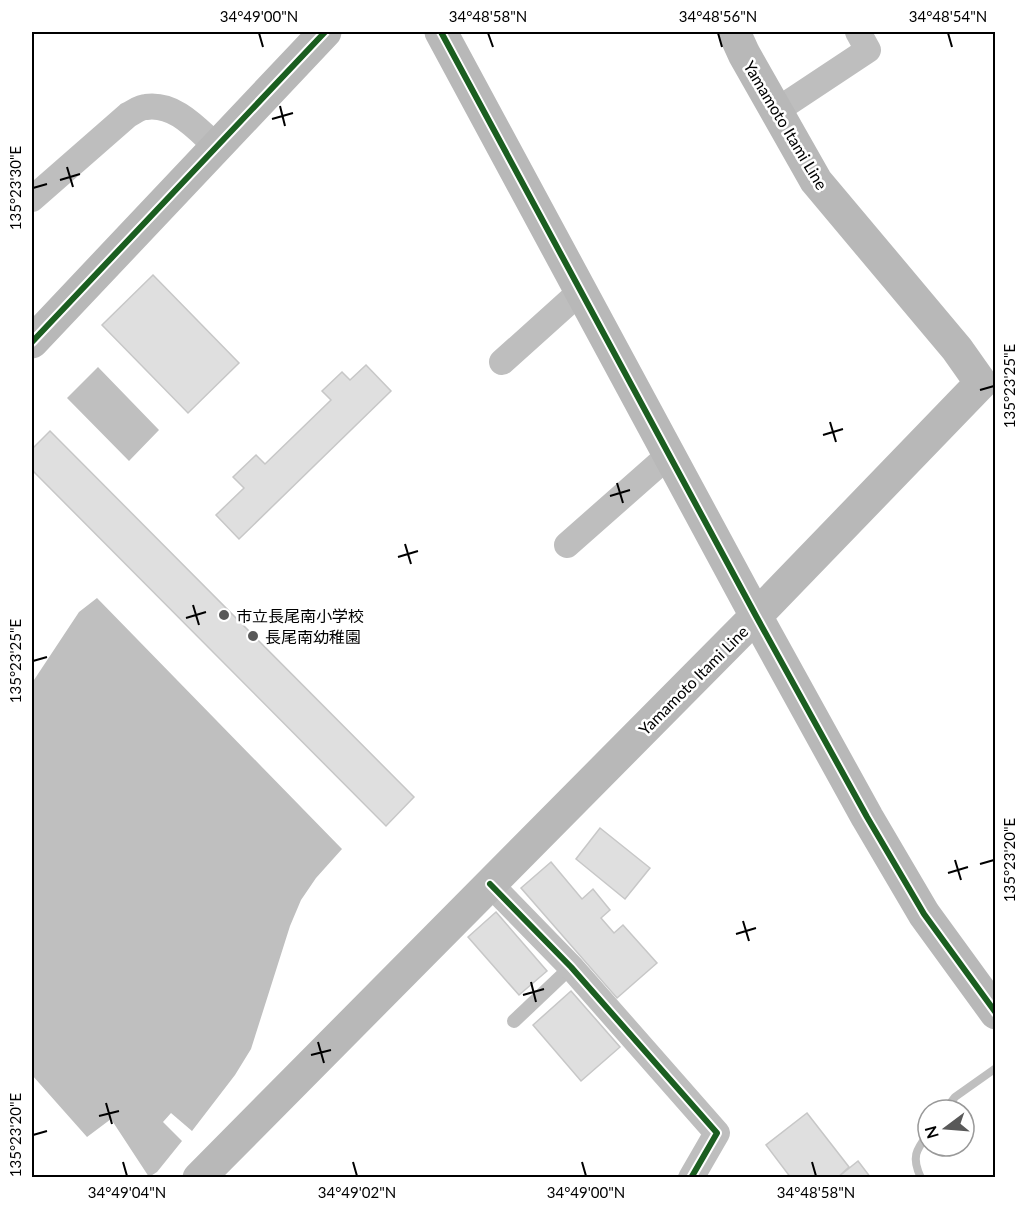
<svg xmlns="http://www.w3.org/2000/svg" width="1027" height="1209" font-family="Lato,'Noto Sans JP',sans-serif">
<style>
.water{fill:#bfbfbf}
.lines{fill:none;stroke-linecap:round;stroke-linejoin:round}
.stream{stroke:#bfbfbf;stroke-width:8}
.building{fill:#dfdfdf;stroke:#c7c7c7;stroke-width:1.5}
.lane{stroke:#bebebe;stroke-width:14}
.street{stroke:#bebebe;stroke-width:26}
.secondary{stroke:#b8b8b8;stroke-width:33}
.cycleway-casing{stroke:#fff;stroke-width:10}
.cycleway{stroke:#1b5e20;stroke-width:6}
.ticks{fill:none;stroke:#000;stroke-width:2}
.poi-dot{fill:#595959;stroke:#fff;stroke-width:2}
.labels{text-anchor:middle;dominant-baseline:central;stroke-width:5;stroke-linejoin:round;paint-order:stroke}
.street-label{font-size:16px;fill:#000;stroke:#fff}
.poi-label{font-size:16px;fill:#000;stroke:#fff;text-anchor:start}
.neatline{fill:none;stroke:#000;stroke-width:2}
.ticks-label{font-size:15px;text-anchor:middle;fill:#000}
</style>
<rect width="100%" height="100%" fill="#fff"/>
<path class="water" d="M98 367 159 430 129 461 67 398Z
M97 598 342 849 316 878 301 900 290 926 251 1049 235 1075 192 1131 171 1113 163 1122 182 1141 157 1172 149 1177 111 1119 87 1137 32 1075V683L79 612Z"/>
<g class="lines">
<path class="stream" d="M945 1110 955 1097 996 1068
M921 1178C911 1157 916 1150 928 1134"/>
</g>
<path class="building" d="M153 275 239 363 188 413 102 325Z
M366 365 391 391 239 539 216 515 244 488 233 477 256 455 265 464 331 400 322 391 342 372 350 380Z
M50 431 414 797 386 826 32 470V449Z
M600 828 650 868 625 899 576 859Z
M551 862 582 899 593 889 610 910 601 918 614 933 623 925 657 963 617 998 521 888Z
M496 912 547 971 519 995 468 937Z
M571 991 620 1047 581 1081 533 1025Z
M807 1113 849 1167 837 1178H791L766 1145Z
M858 1161 871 1178H837Z"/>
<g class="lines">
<path class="lane" d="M514 1021 571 967"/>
<path class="street" d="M776 111 868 50 858 32
M32 199 128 115C134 112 140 107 146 107 175 103 196 128 216 146
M502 362 581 291
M567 545 669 455
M490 884 571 967 717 1133 691 1178"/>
<path class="secondary" d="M441 32 756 616 867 817 924 914 996 1013
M32 342 325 32
M199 1178 756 616 981 383 957 349 816 181 744 54 734 32"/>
<g class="cycleway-casing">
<path id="cycleway" d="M441 32 756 616 867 817 924 914 996 1013
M32 342 325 32
M490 884 571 967 717 1133 691 1178"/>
</g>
<use href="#cycleway" class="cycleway"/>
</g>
<path class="ticks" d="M259 33 263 47M488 33 493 47M718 33 722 47M948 33 952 47M280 106 285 126M272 119 293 113M67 167 73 187M60 180 80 174M33 188 47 184M980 390 994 386M830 422 836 442M823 435 843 429M617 483 623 503M610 496 630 490M405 544 411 564M398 557 418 551M193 605 199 625M186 618 206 612M33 661 47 657M955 860 961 880M980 864 994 860M948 873 968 867M743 921 749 941M736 934 756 928M531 982 536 1002M523 995 544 989M318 1042 324 1063M311 1055 331 1050M106 1103 112 1124M99 1116 119 1111M33 1135 47 1131M123 1162 127 1176M353 1162 357 1176M582 1162 586 1176M812 1162 816 1176"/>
<g class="poi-dot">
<circle cx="224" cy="615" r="6"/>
<circle cx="253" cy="636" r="6"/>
</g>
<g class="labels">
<g class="street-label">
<text transform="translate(786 125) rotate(59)">Yamamoto Itami Line</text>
<text transform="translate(693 680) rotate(-45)">Yamamoto Itami Line</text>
</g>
<g class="poi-label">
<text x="236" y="615">市立長尾南小学校</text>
<text x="265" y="636">長尾南幼稚園</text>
</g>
</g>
<rect width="1027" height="1209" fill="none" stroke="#ffffff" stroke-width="66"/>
<g transform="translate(946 1128) rotate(254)"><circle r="28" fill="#ffffff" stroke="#999999" stroke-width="1.5"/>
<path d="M0-4.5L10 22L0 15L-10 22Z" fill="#595959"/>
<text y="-9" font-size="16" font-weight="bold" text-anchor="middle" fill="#000000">N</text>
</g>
<rect x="33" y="33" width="961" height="1143" class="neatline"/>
<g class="ticks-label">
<text x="259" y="22">34°49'00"N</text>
<text x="488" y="22">34°48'58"N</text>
<text x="718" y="22">34°48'56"N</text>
<text x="948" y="22">34°48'54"N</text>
<text transform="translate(16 188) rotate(-90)" y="5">135°23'30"E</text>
<text transform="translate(1010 386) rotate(-90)" y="5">135°23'25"E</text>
<text transform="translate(16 661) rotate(-90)" y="5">135°23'25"E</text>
<text transform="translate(1010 860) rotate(-90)" y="5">135°23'20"E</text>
<text transform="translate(16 1135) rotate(-90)" y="5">135°23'20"E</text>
<text x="127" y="1198">34°49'04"N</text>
<text x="357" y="1198">34°49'02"N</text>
<text x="586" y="1198">34°49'00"N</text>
<text x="816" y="1198">34°48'58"N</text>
</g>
</svg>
